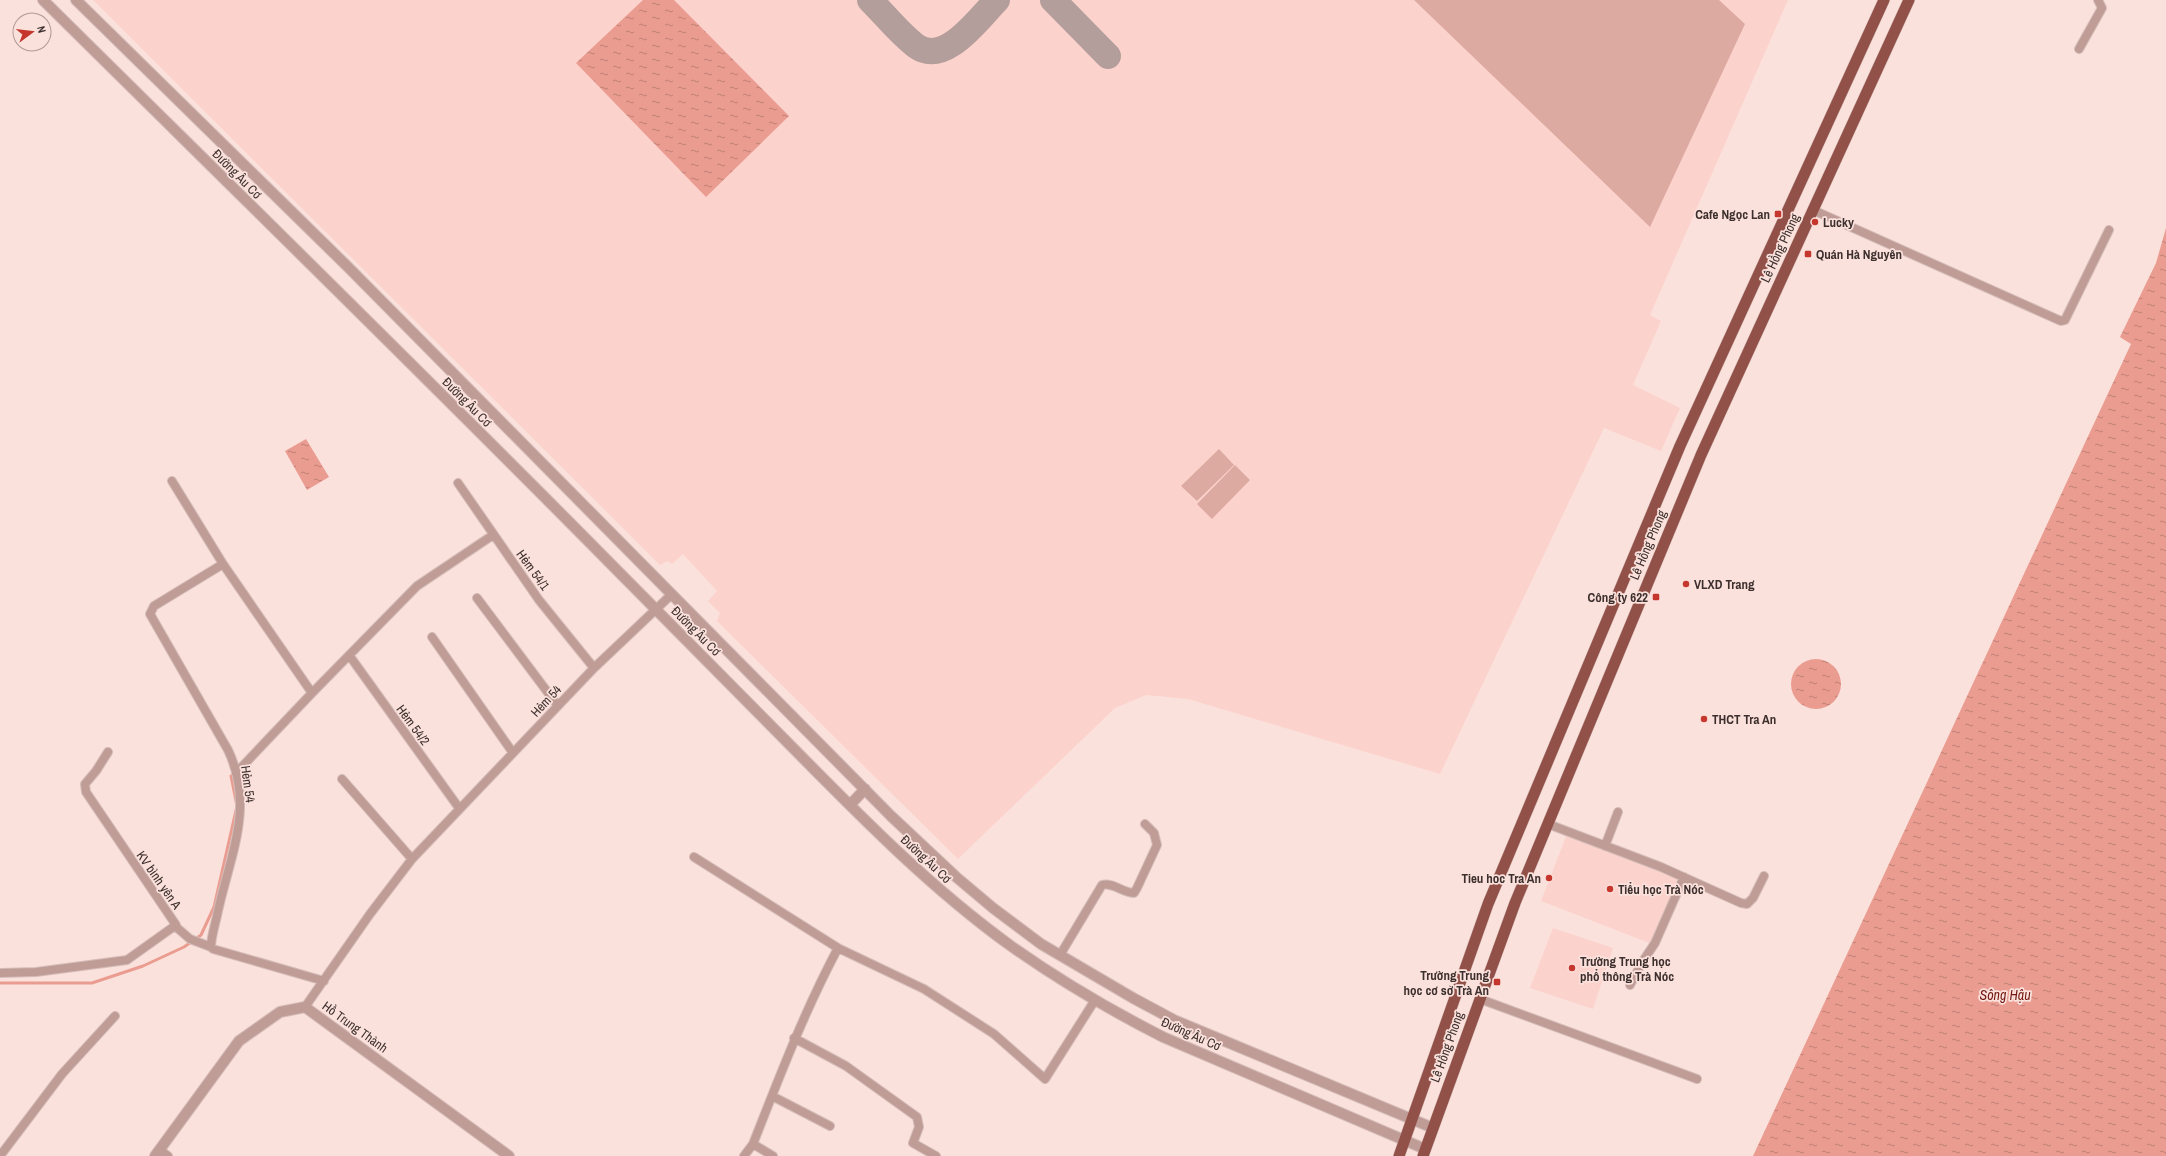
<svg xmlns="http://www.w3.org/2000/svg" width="2166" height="1156" font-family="'Archivo Narrow',sans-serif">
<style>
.built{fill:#fcd2cc}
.green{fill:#ddaaa1}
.water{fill:url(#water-ripples)}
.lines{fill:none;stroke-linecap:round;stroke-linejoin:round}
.stream{stroke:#ea9c90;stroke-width:3}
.taxiway{stroke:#b49e9b;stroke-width:26}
.minor-casing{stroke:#d5bdb9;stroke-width:10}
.tertiary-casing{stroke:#d5bdb9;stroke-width:12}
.trunk-casing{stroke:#d5bdb9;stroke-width:12}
.minor{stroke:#c09c97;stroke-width:8}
.tertiary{stroke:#c09c97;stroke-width:10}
.trunk{stroke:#925148;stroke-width:11}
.poi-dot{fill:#c5372c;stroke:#fbe1dc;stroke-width:1.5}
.labels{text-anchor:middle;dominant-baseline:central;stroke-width:3.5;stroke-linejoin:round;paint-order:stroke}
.street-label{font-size:13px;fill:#3c2f2d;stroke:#fbe1dc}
.poi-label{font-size:13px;font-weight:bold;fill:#3c2f2d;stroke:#fbe1dc;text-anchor:start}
.water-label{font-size:14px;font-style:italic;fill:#711710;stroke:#fbe1dc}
</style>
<defs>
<pattern id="water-ripples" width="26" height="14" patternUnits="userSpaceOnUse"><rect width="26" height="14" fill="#ea9c90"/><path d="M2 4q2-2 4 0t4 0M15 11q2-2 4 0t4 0" fill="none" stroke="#bf8076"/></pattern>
</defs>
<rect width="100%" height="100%" fill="#fbe1dc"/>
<path class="built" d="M93 0H1788L1650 315 1661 321 1633 385 1680 408 1661 451 1604 428 1440 774 1188 699 1146 695 1115 708 958 859 717 621 720 613 708 601 717 591 683 554 672 564 667 561 660 565Z
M1567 834 1678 877 1652 944 1541 901Z
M1553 928 1613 948 1593 1009 1530 988Z"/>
<path class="green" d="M1414 0H1719L1745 24 1650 227Z
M1219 449 1234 465 1197 501 1181 486Z
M1235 465 1250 480 1212 519 1197 504Z"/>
<path class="water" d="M643 0H674L789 116 706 197 576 63Z
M2166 228V1156H1753L2131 344 2120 337 2156 263Z
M306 439 329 477 307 490 285 451Z
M1791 684a25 25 0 1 1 50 0a25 25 0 1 1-50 0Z"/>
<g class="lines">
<path class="stream" d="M0 983H92L143 966 184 947 201 935 214 907 237 806 231 776"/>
<path class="taxiway" d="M870 0C885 15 899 33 916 46 945 67 979 18 997 0
M1053 0 1108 56"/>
<g class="minor-casing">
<path id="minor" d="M2079 49 2102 8 2098 0
M1813 210 2061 321 2065 320 2109 230
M172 481 223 564 312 693 417 586 493 535
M458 483 539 600 594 668
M223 564 154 606 150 614 228 750C255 807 230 856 218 911 216 922 211 936 211 947L213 949 324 981
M477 598 558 706
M432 637 513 753
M349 655 459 808
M236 773 312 693
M342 779 412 859
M1548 824 1661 867 1741 903 1747 904 1753 898 1764 876
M1605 846 1618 812
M694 857 838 948 924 989 994 1034 1045 1079 1095 1000
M175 926 190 939 211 947
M1060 955 1102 885C1113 882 1123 893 1134 893L1137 888 1157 845 1154 833 1145 824
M0 973 36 972 127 960 176 925 86 792 85 784 96 771 108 752
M1630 985 1643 961 1655 943 1684 877
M1480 999 1697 1079
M305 1007 370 914 412 859 594 668 672 594
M794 1038 846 1066 917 1117 919 1127 913 1143 936 1156
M772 1096 830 1126
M753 1144 773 1156
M160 1150 168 1156
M0 1156 62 1074 115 1016
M744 1156 753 1144C779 1078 804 1012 838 948"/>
</g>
<g class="tertiary-casing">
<path id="tertiary" d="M43 0C229 184 416 367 600 553 665 618 730 684 795 750 863 819 932 889 1011 946 1059 980 1110 1010 1163 1037L1425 1149
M76 0 349 268 891 816 955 876 993 908 1041 944 1133 998 1174 1020 1433 1128
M850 805 865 789
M155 1156 239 1041 280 1012 305 1007 509 1156"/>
</g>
<g class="trunk-casing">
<path id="trunk" d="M1399 1156 1488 904 1680 446 1884 0
M1423 1156 1515 903 1701 455 1909 0"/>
</g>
<use href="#minor" class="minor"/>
<use href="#tertiary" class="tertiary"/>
<use href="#trunk" class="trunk"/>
</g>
<g class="poi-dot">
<rect x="1774" y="210" width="8" height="8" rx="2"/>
<circle cx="1815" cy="222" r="4"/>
<rect x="1804" y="250" width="8" height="8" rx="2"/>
<circle cx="1686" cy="584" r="4"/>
<rect x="1652" y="593" width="8" height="8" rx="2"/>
<circle cx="1704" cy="719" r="4"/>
<circle cx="1549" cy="878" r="4"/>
<circle cx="1610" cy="889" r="4"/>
<circle cx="1572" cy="968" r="4"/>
<rect x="1493" y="978" width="8" height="8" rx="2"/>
</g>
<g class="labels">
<g class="street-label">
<text transform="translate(237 174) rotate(45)">Đường Âu Cơ</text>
<text transform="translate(1780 248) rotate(-65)">Lê Hồng Phong</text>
<text transform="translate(467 402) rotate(45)">Đường Âu Cơ</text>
<text transform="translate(1648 545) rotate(-67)">Lê Hồng Phong</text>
<text transform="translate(533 570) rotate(54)">Hẻm 54/1</text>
<text transform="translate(696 631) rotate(45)">Đường Âu Cơ</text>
<text transform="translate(546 701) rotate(-47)">Hẻm 54</text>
<text transform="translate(413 725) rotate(54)">Hẻm 54/2</text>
<text transform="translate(248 784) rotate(82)">Hẻm 54</text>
<text transform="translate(926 859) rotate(43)">Đường Âu Cơ</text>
<text transform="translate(159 880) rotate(55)">KV bình yên A</text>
<text transform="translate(355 1027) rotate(36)">Hồ Trung Thành</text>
<text transform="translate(1191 1034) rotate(24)">Đường Âu Cơ</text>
<text transform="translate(1447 1047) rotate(-70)">Lê Hồng Phong</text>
</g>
<g class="poi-label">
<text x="1770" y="214" text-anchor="end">Cafe Ngọc Lan</text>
<text x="1823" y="222">Lucky</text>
<text x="1816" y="254">Quán Hà Nguyên</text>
<text x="1694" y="584">VLXD Trang</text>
<text x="1648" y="597" text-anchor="end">Công ty 622</text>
<text x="1712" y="719">THCT Tra An</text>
<text x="1541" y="878" text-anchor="end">Tieu hoc Tra An</text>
<text x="1618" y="889">Tiểu học Trà Nóc</text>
<text x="1580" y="961">Trường Trung học<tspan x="1580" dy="15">phổ thông Trà Nóc</tspan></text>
<text x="1489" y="975" text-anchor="end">Trường Trung<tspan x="1489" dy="15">học cơ sở Trà An</tspan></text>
</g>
<g class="water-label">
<text x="2005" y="995">Sông Hậu</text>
</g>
</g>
<g transform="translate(32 32) rotate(75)"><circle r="19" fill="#fbe1dc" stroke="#af9a96"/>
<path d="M0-3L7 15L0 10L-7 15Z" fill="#c5372c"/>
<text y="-6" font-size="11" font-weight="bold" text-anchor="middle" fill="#3c2f2d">N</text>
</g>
</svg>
